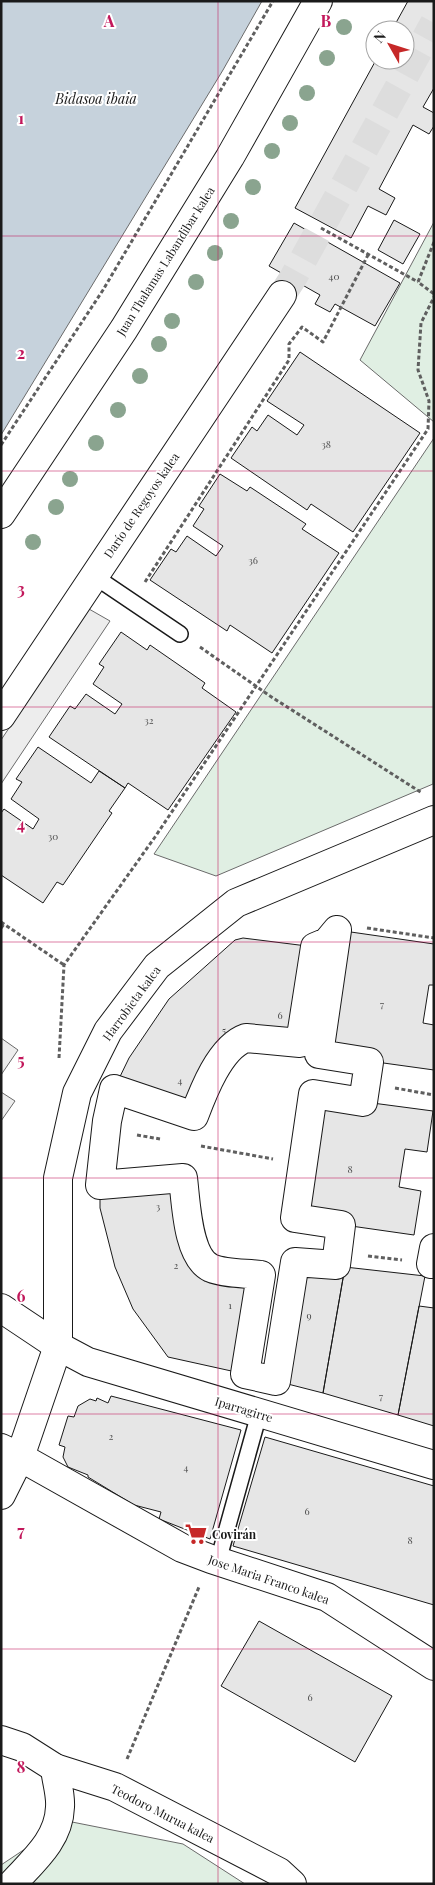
<svg xmlns="http://www.w3.org/2000/svg" width="435" height="1885" font-family="'Playfair Display',serif">
<style>
.green{fill:#e0efe3;stroke:#6a6a6a}
.parking{fill:#ededed;stroke:#6a6a6a}
.water{fill:#c6d2dc;stroke:#6a6a6a}
.building{fill:#e6e6e6;stroke:#1a1a1a}
.lines{fill:none;stroke-linecap:round;stroke-linejoin:round}
.secondary-tunnel{stroke:#ddd;stroke-width:28;stroke-dasharray:28 14;stroke-linecap:butt}
.lane-casing{stroke:#1a1a1a;stroke-width:18}
.street-casing{stroke:#1a1a1a;stroke-width:30}
.secondary-casing{stroke:#1a1a1a;stroke-width:30}
.primary-casing{stroke:#1a1a1a;stroke-width:30}
.path{stroke:#5f5f5f;stroke-width:3;stroke-dasharray:4 2.5;stroke-linecap:butt}
.lane{stroke:#fff;stroke-width:15}
.street{stroke:#fff;stroke-width:28}
.secondary{stroke:#fff;stroke-width:28}
.primary{stroke:#fff;stroke-width:28}
.tree{fill:#8aa48f}
.grid{fill:none;stroke:#c2185b;stroke-width:1;stroke-opacity:0.55}
.labels{text-anchor:middle;dominant-baseline:central;stroke-width:4;stroke-linejoin:round;paint-order:stroke}
.number-label{font-size:10px;fill:#4d4d4d}
.street-label{font-size:12px;fill:#1a1a1a;stroke:#fff}
.poi-label{font-size:12px;font-weight:bold;fill:#1a1a1a;stroke:#fff;text-anchor:start}
.water-label{font-size:14px;font-style:italic;fill:#1a1a1a;stroke:#fff}
.grid-label{font-size:16px;text-anchor:middle;font-weight:bold;fill:#c2185b;stroke:#fff;stroke-width:4;stroke-linejoin:round;paint-order:stroke}
</style>
<rect width="100%" height="100%" fill="#fff"/>
<path class="green" d="M434 222V422L360 360Z
M434 438 433 784 216 876 154 854Z
M67 1821 183 1844 245 1884H1V1865Z"/>
<path class="parking" d="M89 609 110 621 1 784V740Z
M1 1038 18 1050 1 1075Z
M1 1092 15 1101 1 1121Z"/>
<path class="water" d="M1 1H262L223 70 1 435Z"/>
<path class="building" d="M408 1H434V88L423 107 434 113V126L429 134 413 125 379 189 395 198 386 215 368 206 351 238 295 208 376 60H405V30H392Z
M394 220 420 234 403 264 378 250Z
M294 223 400 283 375 326 335 304 330 312 315 304 320 295 269 266Z
M300 352 420 433 353 532 311 504 307 510 231 458 252 427 257 431 268 415 297 435 304 425 267 401Z
M220 474 247 491 250 487 306 524 302 529 339 553 272 653 230 625 227 631 150 580 171 549 176 552 187 536 216 556 223 546 193 526 204 509 199 506Z
M121 632 147 650 150 645 205 683 202 688 236 712 168 810 128 783 125 788 49 737 70 706 75 709 86 694 115 714 122 704 93 684 104 667 99 664Z
M38 747 91 783 99 771 125 788 109 811 112 813 63 885 57 882 43 903 1 875V813L4 809 33 829 39 819 11 799 22 782 16 779Z
M337 930 434 944V985H429L423 1023 434 1025V1070L333 1056Z
M243 938 315 947 300 1043 228 1050 194 1116 114 1089 129 1058 169 999 235 940Z
M327 1097 433 1111 427 1152 405 1149 399 1187 421 1191 414 1235 295 1218Z
M183 1178 212 1269 261 1275 245 1374 168 1357 133 1309 115 1267 100 1208V1185Z
M295 1262 345 1267 323 1393 276 1381Z
M345 1267 425 1276 398 1415 323 1393Z
M419 1306 434 1308V1426L398 1415Z
M111 1396 241 1430 210 1539 159 1519 161 1512 134 1505 88 1477V1475L68 1467 63 1457 65 1447 59 1445 68 1416 74 1417 78 1406 90 1399 96 1401 97 1398 108 1403Z
M265 1437 434 1486V1605L233 1546Z
M259 1621 392 1696 355 1762 221 1686Z"/>
<g class="lines">
<path class="secondary-tunnel" d="M282 295 293 278 434 23"/>
<g class="lane-casing">
<path id="lane" d="M94 576 180 634
M218 1561 259 1414"/>
</g>
<g class="street-casing">
<path id="street" d="M337 930 319 1054 369 1062 363 1102 313 1094 295 1218 341 1225 336 1265 295 1262 276 1381 245 1374 261 1275C246 1273 225 1274 211 1268 187 1257 186 1201 183 1178L100 1185 107 1121 114 1089 194 1116C203 1092 220 1047 246 1038L300 1043 315 947 327 942Z
M431 1264 434 1248
M58 1346 20 1457 182 1548 211 1559 327 1597 434 1666
M12 1884C33 1861 59 1840 60 1807 61 1794 56 1780 55 1768"/>
</g>
<g class="secondary-casing">
<path id="secondary" d="M1 716 282 295
M1 1308 58 1346 88 1362 434 1465
M58 1346V1178L77 1093 108 1031 157 966 236 903 434 820
M1 1448 20 1457 1 1495
M1 1740 22 1747 55 1768 115 1787 279 1872 292 1884"/>
</g>
<g class="primary-casing">
<path id="primary" d="M1 514 124 329 230 157 318 1"/>
</g>
<path class="path" d="M321 228 418 282
M434 242 418 282 434 294
M1 445 103 290 273 1
M145 582 289 360V344L302 327 323 342 368 255
M200 647 270 696 422 793
M1 922 64 965
M1 928 4 924
M367 928 434 938
M59 1058 64 965 155 837 428 429 429 401 418 370 421 323 434 297
M395 1088 434 1095
M137 1135 160 1139
M201 1146 273 1159
M368 1256 402 1260
M127 1759 199 1587"/>
<use href="#lane" class="lane"/>
<use href="#street" class="street"/>
<use href="#secondary" class="secondary"/>
<use href="#primary" class="primary"/>
</g>
<g class="tree">
<circle cx="344" cy="27" r="8"/>
<circle cx="327" cy="58" r="8"/>
<circle cx="307" cy="93" r="8"/>
<circle cx="290" cy="123" r="8"/>
<circle cx="272" cy="151" r="8"/>
<circle cx="253" cy="187" r="8"/>
<circle cx="231" cy="221" r="8"/>
<circle cx="215" cy="253" r="8"/>
<circle cx="196" cy="282" r="8"/>
<circle cx="172" cy="321" r="8"/>
<circle cx="159" cy="344" r="8"/>
<circle cx="140" cy="376" r="8"/>
<circle cx="118" cy="410" r="8"/>
<circle cx="96" cy="443" r="8"/>
<circle cx="70" cy="479" r="8"/>
<circle cx="56" cy="507" r="8"/>
<circle cx="33" cy="542" r="8"/>
</g>
<path class="grid" d="M218 1V1884M1 236H434M1 471H434M1 707H434M1 942H434M1 1178H434M1 1414H434M1 1649H434"/>
<defs>
<g id="supermarket-bare" transform="scale(1.725)"><path d="M-6-5.5h2.5l.6 2H6L4.5 2H-2.5L-4.4-4H-6ZM-1.5 3.2a1.3 1.3 0 1 0 .1 0ZM3 3.2a1.3 1.3 0 1 0 .1 0Z" fill="#c62828" stroke="#fff" stroke-width="2.5" paint-order="stroke"/></g>
</defs>
<g fill-rule="evenodd">
<use href="#supermarket-bare" x="196" y="1534"/>
</g>
<g class="labels">
<g class="number-label">
<text x="334" y="276">40</text>
<text x="326" y="444">38</text>
<text x="253" y="560">36</text>
<text x="149" y="720">32</text>
<text x="53" y="836">30</text>
<text x="382" y="1004">7</text>
<text x="280" y="1015">6</text>
<text x="224" y="1030">5</text>
<text x="180" y="1080">4</text>
<text x="350" y="1169">8</text>
<text x="158" y="1206">3</text>
<text x="176" y="1265">2</text>
<text x="230" y="1305">1</text>
<text x="309" y="1315">9</text>
<text x="381" y="1396">7</text>
<text x="111" y="1436">2</text>
<text x="186" y="1467">4</text>
<text x="307" y="1511">6</text>
<text x="410" y="1540">8</text>
<text x="310" y="1697">6</text>
</g>
<g class="street-label">
<text transform="translate(165 261) rotate(-58)">Juan Thalamas Labandibar kalea</text>
<text transform="translate(141 505) rotate(-56)">Darío de Regoyos kalea</text>
<text transform="translate(131 1003) rotate(-54)">Harrobieta kalea</text>
<text transform="translate(244 1409) rotate(17)">Iparragirre</text>
<text transform="translate(269 1579) rotate(19)">Jose Maria Franco kalea</text>
<text transform="translate(163 1813) rotate(27)">Teodoro Murua kalea</text>
</g>
<g class="poi-label">
<text x="212" y="1534">Covirán</text>
</g>
<g class="water-label">
<text x="96" y="98">Bidasoa ibaia</text>
</g>
</g>
<g class="grid-label">
<text x="109" y="27">A</text>
<text x="326" y="27">B</text>
<text x="21" y="124">1</text>
<text x="21" y="359">2</text>
<text x="21" y="595">3</text>
<text x="21" y="830">4</text>
<text x="21" y="1066">5</text>
<text x="21" y="1302">6</text>
<text x="21" y="1537">7</text>
<text x="21" y="1773">8</text>
</g>
<rect width="435" height="1885" fill="none" stroke="#1a1a1a" stroke-width="5"/>
<g transform="translate(390 45) rotate(309)"><circle r="24" fill="#ffffff" stroke="#a3a3a3"/>
<path d="M0-4L9 19L0 12L-9 19Z" fill="#c62828"/>
<text y="-8" font-size="14" font-weight="bold" text-anchor="middle" fill="#1a1a1a">N</text>
</g>
</svg>
